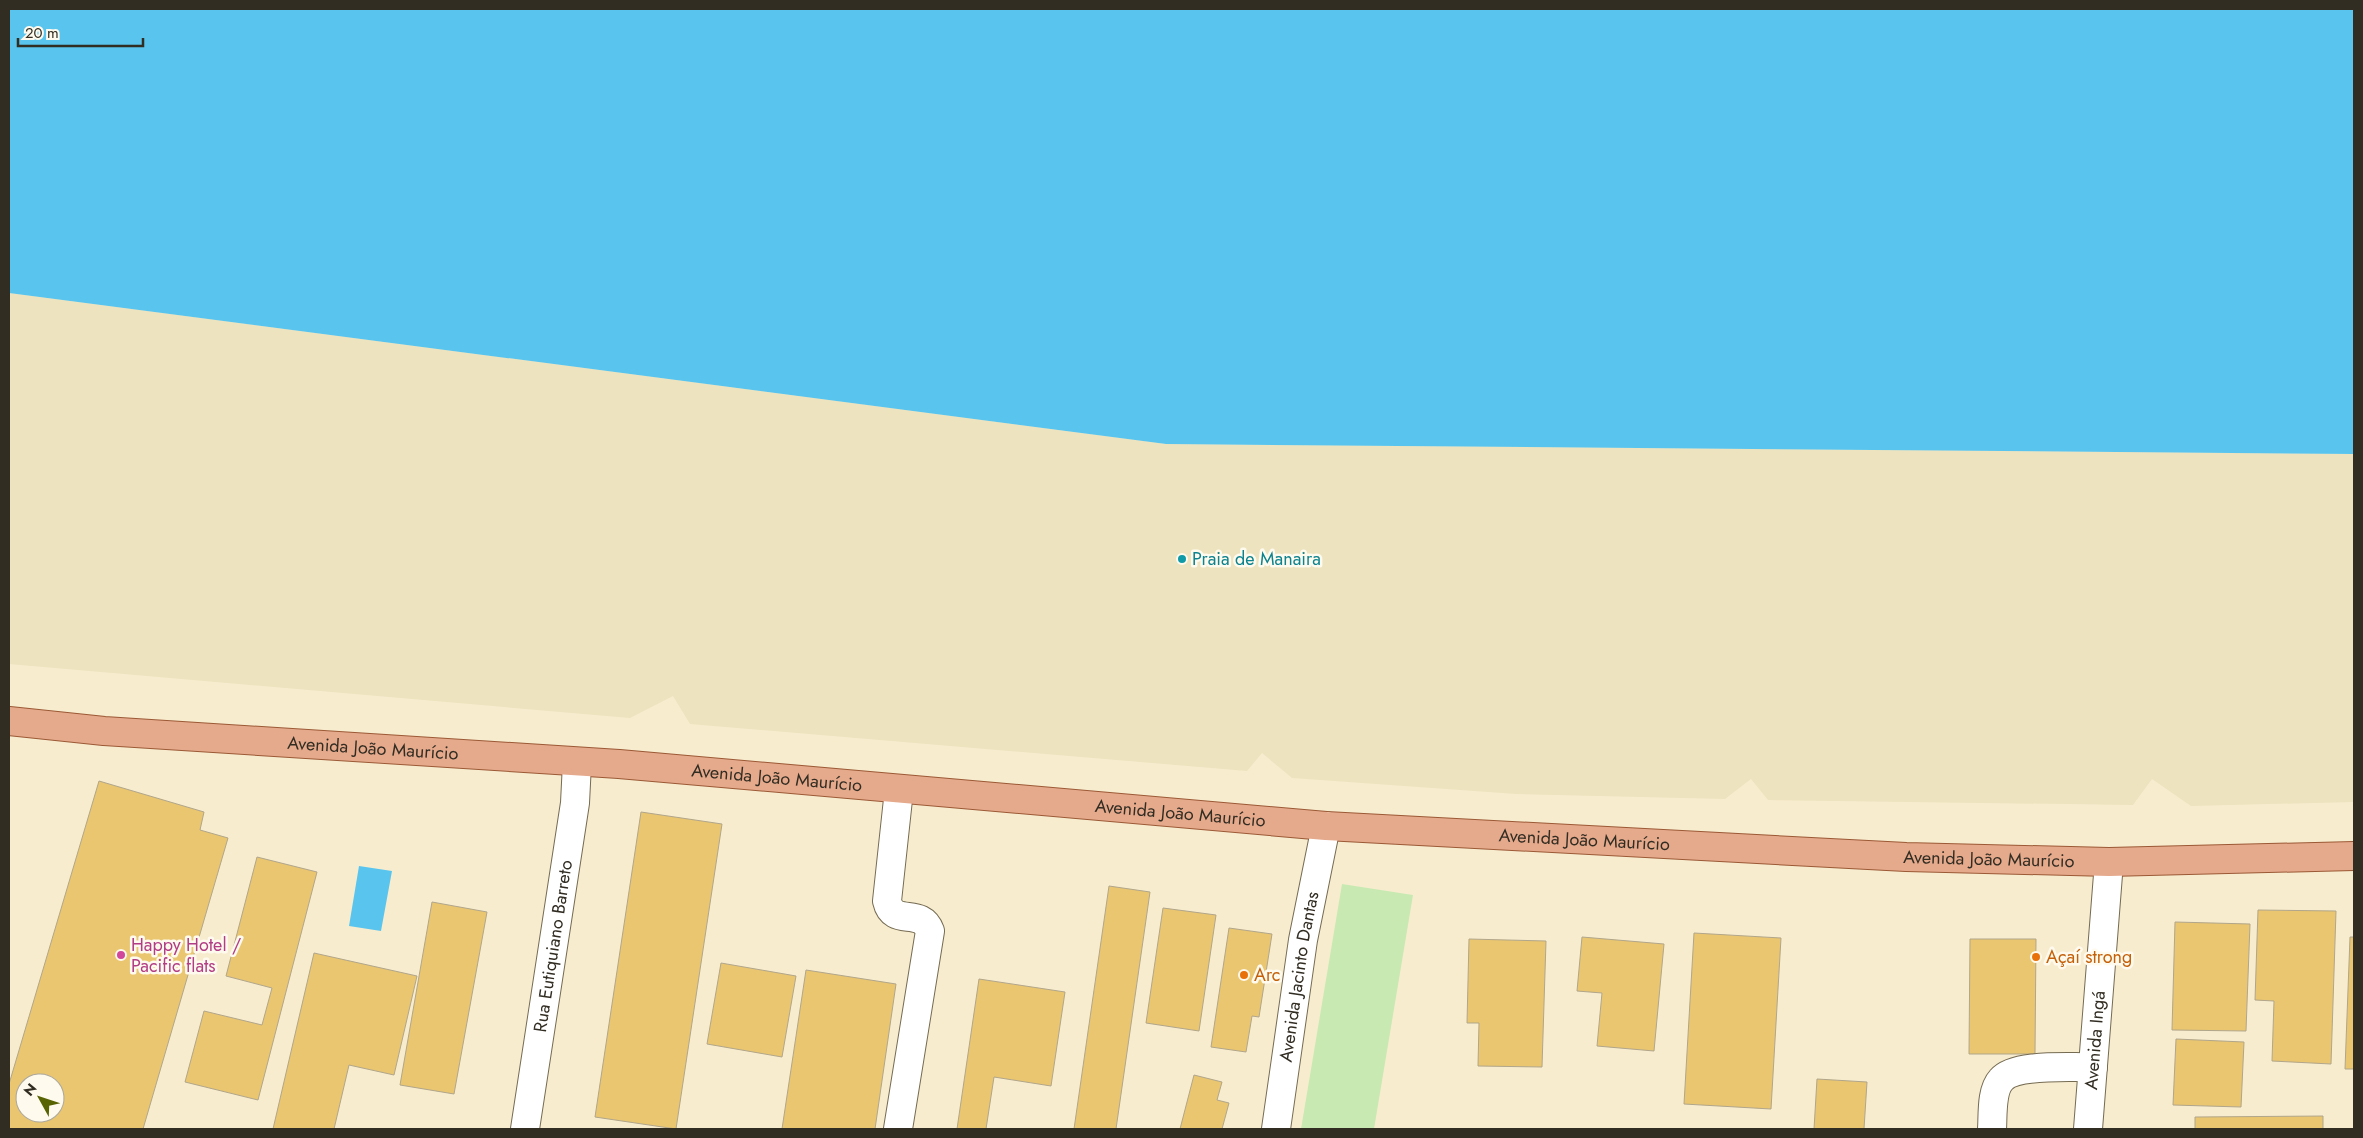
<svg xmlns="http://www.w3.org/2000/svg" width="2363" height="1138" font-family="Jost,sans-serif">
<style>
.green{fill:#c8eab2}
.sand{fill:#ede3be}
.water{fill:#59c5ee}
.building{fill:#e9c66f;stroke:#b1a68b;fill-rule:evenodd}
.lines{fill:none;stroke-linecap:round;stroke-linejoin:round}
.minor-casing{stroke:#756b52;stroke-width:30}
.major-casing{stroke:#9b5935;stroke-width:30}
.minor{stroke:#fff;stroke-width:28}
.major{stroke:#e5a98c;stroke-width:28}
.culture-dot{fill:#0f9aa8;stroke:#fefaee;stroke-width:2}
.hotel-dot{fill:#d1479c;stroke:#fefaee;stroke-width:2}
.food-dot{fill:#e8710a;stroke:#fefaee;stroke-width:2}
.labels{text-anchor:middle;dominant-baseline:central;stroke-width:5;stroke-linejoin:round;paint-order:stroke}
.culture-label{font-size:18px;fill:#0d838f;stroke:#fefaee;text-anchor:start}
.street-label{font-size:18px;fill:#322d23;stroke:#fefaee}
.hotel-label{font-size:18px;fill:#b23c85;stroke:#fefaee;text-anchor:start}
.food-label{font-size:18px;fill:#c56008;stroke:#fefaee;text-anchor:start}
</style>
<rect width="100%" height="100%" fill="#f8eccf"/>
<path class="green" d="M1342 884 1413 895 1374 1129H1301Z"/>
<path class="sand" d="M9 293 1166 444 2354 454V802L2191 806 2152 779 2133 805 1768 800 1751 779 1725 799 1516 794 1292 778 1262 753 1247 771 690 724 673 696 630 718 9 664Z"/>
<path class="water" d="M9 9H2354V454L1166 444 9 293Z
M359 866 392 871 381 931 349 926Z"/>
<path class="building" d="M99 781 204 812 200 830 228 838 143 1129H9V1084ZM25 1083H55V1113H25Z
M641 812 722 824 676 1129 595 1117Z
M257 857 317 872 258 1100 185 1082 204 1011 262 1025 272 988 226 976Z
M1109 886 1150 892 1116 1129H1074Z
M432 902 487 912 454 1094 400 1085Z
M1163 908 1216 915 1199 1031 1146 1023Z
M2258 910 2336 911 2331 1064 2272 1061 2274 1001 2255 1000Z
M2175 922 2250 924 2246 1031 2172 1030Z
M1229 928 1272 934 1259 1017 1252 1016 1246 1052 1211 1047Z
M1694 933 1781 938 1771 1109 1684 1104Z
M1582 937 1664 944 1654 1051 1597 1046 1602 993 1577 991Z
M2350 937H2354V1069H2345Z
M1469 939 1546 941 1542 1067 1478 1066 1479 1023H1467Z
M1970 939H2036L2035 1054H1969Z
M314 953 417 976 394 1075 349 1065 334 1129H273Z
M721 963 796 976 782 1057 707 1044Z
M806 970 896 984 875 1129H782Z
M979 979 1065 992 1051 1086 994 1077 986 1129H957Z
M2176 1039 2244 1042 2241 1107 2173 1105Z
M1194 1075 1222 1082 1217 1100 1229 1103 1222 1129H1180Z
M1817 1079 1867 1082 1864 1129H1814Z
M2323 1116V1129H2195V1117Z"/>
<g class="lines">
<g class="minor-casing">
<g id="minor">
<path id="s1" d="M525 1129 575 803 577 763"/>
<path d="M898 1129 930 931C921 906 893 928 887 901L899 790"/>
<path id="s2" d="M1276 1129 1303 940 1326 826"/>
<path d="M1992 1129C1993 1115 1991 1091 2001 1080 2015 1063 2071 1068 2093 1067"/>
<path id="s3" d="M2088 1129 2109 862"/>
</g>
</g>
<g class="major-casing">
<g id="major">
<path id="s4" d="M9 721 104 731 619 764 1326 826 1906 857 2109 862 2354 856"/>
</g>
</g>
<use href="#minor" class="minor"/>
<use href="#major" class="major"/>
</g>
<circle class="culture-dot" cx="1182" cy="559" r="5"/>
<circle class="hotel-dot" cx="121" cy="955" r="5"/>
<g class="food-dot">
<circle cx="2036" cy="957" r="5"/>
<circle cx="1244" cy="975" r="5"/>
</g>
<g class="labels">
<g class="culture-label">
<text x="1192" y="559">Praia de Manaira</text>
</g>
<g class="street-label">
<text stroke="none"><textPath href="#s4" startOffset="365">Avenida João Maurício</textPath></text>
<text stroke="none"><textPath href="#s4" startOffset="770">Avenida João Maurício</textPath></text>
<text stroke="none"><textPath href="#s4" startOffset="1175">Avenida João Maurício</textPath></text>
<text stroke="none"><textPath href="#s4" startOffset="1580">Avenida João Maurício</textPath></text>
<text stroke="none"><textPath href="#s4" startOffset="1985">Avenida João Maurício</textPath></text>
<text stroke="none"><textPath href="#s1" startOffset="185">Rua Eutiquiano Barreto</textPath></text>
<text stroke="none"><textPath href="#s2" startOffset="154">Avenida Jacinto Dantas</textPath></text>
<text stroke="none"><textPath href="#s3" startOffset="89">Avenida Ingá</textPath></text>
</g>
<g class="hotel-label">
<text x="131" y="945">Happy Hotel /<tspan x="131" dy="21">Pacific flats</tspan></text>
</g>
<g class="food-label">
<text x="2046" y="957">Açaí strong</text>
<text x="1254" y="975">Arc</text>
</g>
</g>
<rect width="2363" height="1138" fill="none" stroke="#322d23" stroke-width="20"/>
<g transform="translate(40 1098) rotate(310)"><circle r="24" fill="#fefaee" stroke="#aca89d"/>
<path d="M0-4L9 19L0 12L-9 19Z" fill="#586303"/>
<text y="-8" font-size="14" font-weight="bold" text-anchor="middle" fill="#322d23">N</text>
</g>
<path d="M18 38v8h125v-8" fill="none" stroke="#322d23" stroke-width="2.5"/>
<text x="25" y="38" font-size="15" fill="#322d23" stroke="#fefaee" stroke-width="4" paint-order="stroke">20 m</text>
</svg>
